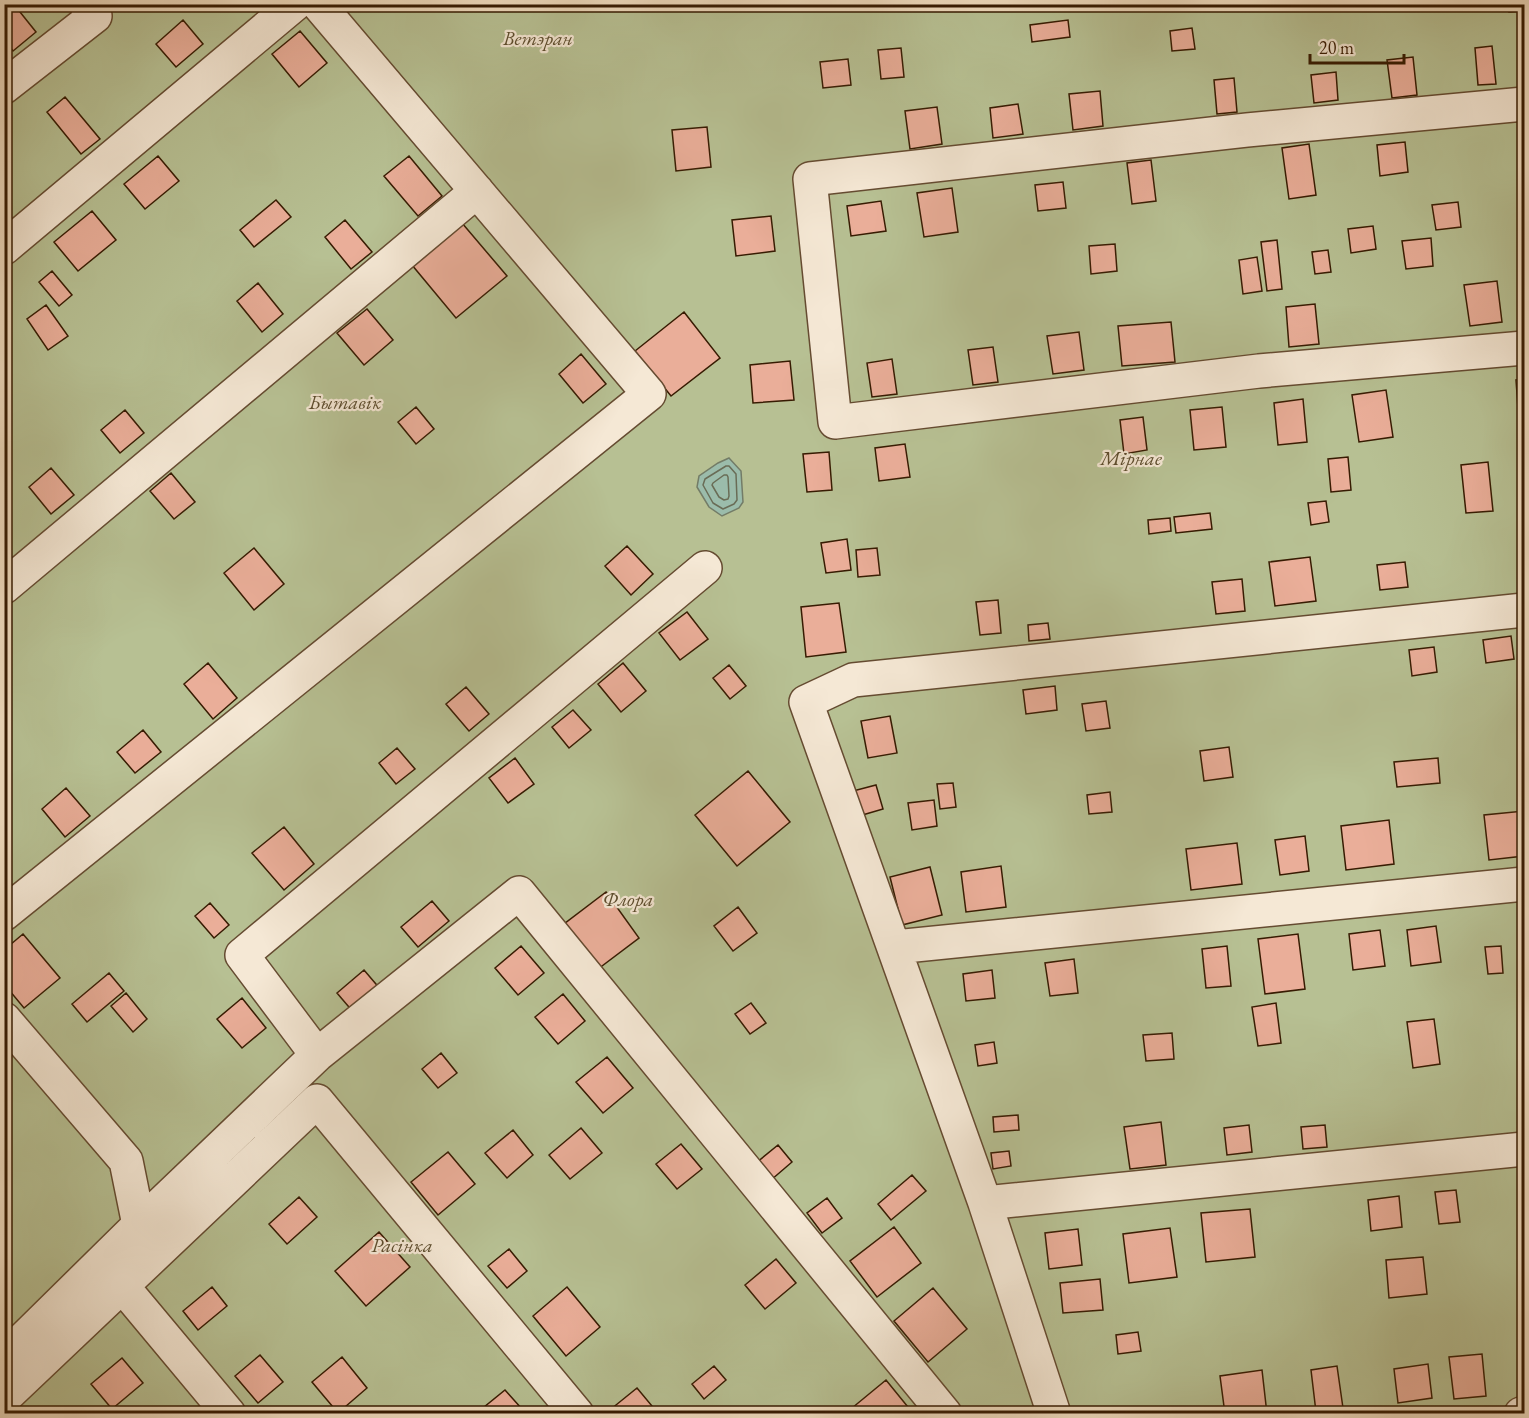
<svg xmlns="http://www.w3.org/2000/svg" width="1529" height="1418" font-family="'EB Garamond',serif">
<style>
.green{fill:#b7c093;stroke:#776e4a;stroke-width:1.5}
.water{fill:#9bbcab;stroke:#737c67;stroke-width:1.5}
.lines{fill:none;stroke-linecap:round;stroke-linejoin:round}
.shore{stroke:#696c56;stroke-width:1.5}
.building{fill:#eaae99;stroke:#371b02;stroke-width:1.5}
.minor-casing{stroke:#654b31;stroke-width:36}
.minor{stroke:#f5e8d5;stroke-width:33}
.labels{text-anchor:middle;dominant-baseline:central;stroke-width:4.5;stroke-linejoin:round;paint-order:stroke}
.park-label{font-size:20px;font-style:italic;fill:#5d4d2e;stroke:#f5e8d5}
</style>
<rect width="100%" height="100%" fill="#efdbbe"/>
<filter id="stains"><feTurbulence type="fractalNoise" baseFrequency=".00333" numOctaves="4"/><feColorMatrix values="0 0 0 0 .2 0 0 0 0 .09 0 0 0 0 .02 0 0 0 .5 -.17"/></filter>
<radialGradient id="worn" r=".72"><stop offset=".6" stop-color="#630" stop-opacity="0"/><stop offset="1" stop-color="#630" stop-opacity=".3"/></radialGradient>
<path class="green" d="M5 5H1524V1413L5 1414Z"/>
<path class="water" d="M729 458 741 471 743 502 739 508 722 516 709 507 697 487 699 476 718 463Z"/>
<g class="lines">
<path class="shore" d="M726 466H729L736 474 737 500 734 504 723 509 713 503 703 485 705 479Z
M724 475H727L728 477 729 496 728 499 724 500 719 497 712 485 713 483Z"/>
</g>
<path class="building" d="M1509 4H1524V11L1509 12Z
M16 7 36 32 13 51 4 40V16Z
M183 20 203 44 176 67 156 44Z
M1068 20 1070 37 1032 42 1030 25Z
M1192 28 1195 49 1172 51 1170 31Z
M300 31 327 63 299 87 272 54Z
M1492 46 1496 84 1478 85 1475 48Z
M901 48 904 77 881 79 878 50Z
M1413 57 1417 95 1392 98 1387 60Z
M848 59 851 85 823 88 820 62Z
M1336 72 1338 100 1314 103 1311 75Z
M1234 78 1237 112 1217 114 1214 80Z
M1100 91 1103 126 1073 130 1069 94Z
M65 97 100 139 81 154 47 112Z
M1018 104 1023 134 993 138 990 108Z
M937 107 942 144 910 149 905 111Z
M707 127 711 167 676 171 672 130Z
M1405 142 1408 172 1380 176 1377 145Z
M1309 144 1316 195 1289 199 1282 148Z
M158 156 179 181 145 209 124 184Z
M409 156 442 196 418 216 384 176Z
M1151 160 1156 201 1132 204 1127 163Z
M1063 182 1066 208 1038 211 1035 185Z
M952 188 958 232 924 237 917 193Z
M276 200 291 217 254 247 240 230Z
M881 201 886 231 851 236 847 206Z
M1458 202 1461 227 1436 230 1432 205Z
M92 211 116 240 78 271 54 242Z
M771 216 775 251 736 256 732 220Z
M345 220 372 252 351 269 325 237Z
M462 223 507 276 456 318 412 265Z
M1373 226 1376 249 1351 253 1348 229Z
M1431 238 1433 266 1406 269 1402 241Z
M1277 240 1282 289 1267 291 1261 242Z
M1115 244 1117 271 1091 274 1089 246Z
M1328 250 1331 272 1315 274 1312 252Z
M1257 257 1262 291 1243 294 1239 260Z
M52 271 72 295 59 306 39 282Z
M1497 281 1502 322 1470 326 1464 285Z
M258 283 283 314 262 332 237 301Z
M1315 304 1319 344 1289 347 1286 307Z
M46 305 68 336 48 350 27 319Z
M367 309 393 340 364 365 337 333Z
M684 312 720 358 671 396 635 351Z
M1171 322 1175 362 1122 366 1118 326Z
M1079 332 1084 370 1053 374 1047 336Z
M993 347 998 382 973 385 968 350Z
M581 354 606 384 583 403 559 374Z
M892 359 897 394 872 397 867 363Z
M790 361 794 400 753 403 750 365Z
M1524 379V408H1518L1516 380Z
M1386 390 1393 437 1359 442 1352 395Z
M1303 399 1307 442 1278 445 1274 403Z
M416 407 434 429 416 444 398 422Z
M1222 407 1226 447 1194 450 1190 410Z
M125 410 144 433 120 453 101 430Z
M1143 417 1147 450 1124 454 1120 420Z
M905 444 910 477 879 481 875 448Z
M829 452 832 490 807 492 803 454Z
M1348 457 1351 490 1331 492 1328 459Z
M1488 462 1493 511 1466 513 1461 465Z
M51 468 74 495 51 514 29 487Z
M171 473 195 502 174 519 150 491Z
M1326 501 1329 522 1311 525 1308 503Z
M1210 513 1212 529 1176 533 1174 517Z
M1170 518 1171 531 1149 534 1148 520Z
M847 539 851 570 826 573 821 543Z
M627 546 653 574 631 595 605 566Z
M254 548 284 584 254 610 224 573Z
M877 548 880 575 858 577 856 550Z
M1310 557 1316 601 1275 606 1269 562Z
M1405 562 1408 587 1380 590 1377 565Z
M1242 579 1245 611 1216 614 1212 582Z
M998 600 1001 633 980 635 976 602Z
M839 603 846 652 806 657 801 607Z
M687 612 708 639 680 660 659 633Z
M1048 623 1050 639 1029 641 1028 625Z
M1511 636 1514 659 1486 663 1483 640Z
M1434 647 1437 672 1412 676 1409 650Z
M208 663 237 698 213 719 184 684Z
M623 663 646 691 621 712 598 684Z
M729 665 746 686 730 699 713 678Z
M1055 686 1057 710 1026 714 1023 690Z
M466 687 489 714 469 731 446 704Z
M1106 701 1110 728 1086 731 1082 704Z
M573 710 591 730 569 748 552 727Z
M890 716 897 753 868 758 861 721Z
M143 730 161 752 135 773 117 752Z
M1229 747 1233 777 1204 781 1200 751Z
M397 748 415 769 396 784 379 763Z
M515 758 534 784 508 803 489 778Z
M1438 758 1440 783 1397 787 1394 762Z
M748 771 790 822 737 866 695 815Z
M953 783 956 807 940 809 937 784Z
M876 785 883 809 859 816 853 791Z
M66 788 90 816 65 837 42 809Z
M1110 792 1112 812 1089 814 1087 795Z
M934 800 937 826 912 830 908 803Z
M1524 811V856L1489 860 1484 815Z
M1389 820 1394 864 1346 870 1341 826Z
M284 827 314 864 284 890 252 853Z
M1305 836 1309 871 1280 875 1275 840Z
M1237 843 1242 884 1191 890 1186 849Z
M1001 866 1006 907 966 912 961 872Z
M930 867 942 915 902 925 890 877Z
M606 892 639 938 598 969 564 924Z
M432 901 449 921 418 947 401 927Z
M210 903 229 925 214 938 195 916Z
M738 907 757 933 733 951 714 926Z
M1436 926 1441 962 1411 966 1407 930Z
M1380 930 1385 966 1353 970 1349 934Z
M23 934 60 978 24 1008 4 984V950Z
M1298 934 1305 989 1265 994 1258 939Z
M521 946 544 973 518 995 495 968Z
M1227 946 1231 986 1206 988 1202 949Z
M1501 946 1503 973 1488 974 1485 947Z
M1074 959 1078 993 1050 996 1045 963Z
M364 970 381 990 354 1013 337 993Z
M992 970 995 998 966 1001 963 974Z
M109 973 124 991 87 1022 72 1004Z
M126 993 147 1019 133 1032 111 1006Z
M563 994 585 1021 558 1044 535 1017Z
M242 998 266 1028 242 1048 217 1019Z
M751 1003 766 1023 750 1034 735 1014Z
M1276 1003 1281 1043 1258 1046 1252 1007Z
M1434 1019 1440 1064 1413 1068 1407 1022Z
M1172 1033 1174 1059 1146 1061 1143 1035Z
M994 1042 997 1063 978 1066 975 1045Z
M441 1053 457 1073 438 1088 422 1069Z
M607 1057 633 1088 603 1113 576 1082Z
M1018 1115 1019 1130 994 1132 993 1117Z
M1161 1122 1166 1165 1130 1169 1124 1127Z
M1249 1125 1252 1152 1227 1155 1224 1128Z
M1325 1125 1327 1147 1303 1149 1301 1127Z
M581 1128 602 1153 570 1179 549 1155Z
M513 1130 533 1155 507 1178 485 1153Z
M681 1144 702 1169 677 1189 656 1164Z
M778 1145 792 1162 771 1180 756 1163Z
M1009 1151 1011 1166 993 1169 991 1153Z
M448 1152 475 1184 438 1215 411 1182Z
M912 1175 926 1191 891 1220 878 1204Z
M1456 1190 1460 1222 1439 1224 1435 1192Z
M1399 1196 1402 1227 1371 1231 1368 1200Z
M299 1197 317 1217 287 1244 269 1224Z
M827 1198 842 1218 822 1233 807 1213Z
M1250 1209 1255 1257 1206 1262 1201 1213Z
M894 1227 921 1263 877 1297 850 1261Z
M1170 1228 1177 1277 1129 1283 1123 1234Z
M1078 1229 1082 1265 1049 1269 1045 1233Z
M379 1232 410 1267 366 1306 335 1271Z
M509 1249 527 1271 507 1288 488 1266Z
M1423 1257 1427 1294 1389 1298 1386 1260Z
M776 1259 796 1283 765 1309 745 1285Z
M1100 1279 1103 1310 1063 1313 1060 1283Z
M212 1287 227 1306 198 1330 183 1311Z
M567 1287 600 1327 566 1356 533 1316Z
M933 1288 967 1329 928 1362 894 1321Z
M1138 1332 1141 1351 1118 1354 1116 1335Z
M1482 1354 1486 1396 1454 1399 1449 1357Z
M260 1355 283 1382 258 1403 235 1376Z
M342 1357 367 1388 338 1413 312 1382Z
M122 1358 143 1383 112 1409 91 1384Z
M1428 1364 1432 1398 1398 1403 1394 1369Z
M714 1366 726 1380 704 1399 692 1384Z
M1337 1366 1343 1408 1316 1412 1311 1370Z
M1262 1370 1267 1414H1225L1220 1376Z
M886 1380 912 1412 910 1414H857L852 1408Z
M637 1388 657 1412 654 1414H615L611 1409Z
M505 1390 522 1409 517 1414H479L478 1412Z"/>
<g class="lines">
<g class="minor-casing">
<path id="minor" d="M4 87 95 16 86 4
M1524 104 1247 130 810 179 835 422 1259 371 1524 348
M4 248 295 4
M4 587 477 191
M4 914 649 394 318 4
M895 947 1524 884
M4 1019 126 1161 139 1225
M317 1055 242 955 705 568
M985 1203 1524 1149
M123 1287 229 1414
M4 1358 139 1225 317 1055 519 893 945 1414
M4 1398 317 1101 577 1414
M1054 1414 985 1203 806 702 853 680 1524 610
M1521 1414 1524 1413"/>
</g>
<use href="#minor" class="minor"/>
</g>
<g class="labels">
<g class="park-label">
<text x="538" y="38">Ветэран</text>
<text x="345" y="402">Бытавік</text>
<text x="1131" y="458">Мірнае</text>
<text x="628" y="899">Флора</text>
<text x="402" y="1245">Расінка</text>
</g>
</g>
<rect width="1529" height="1418" fill="none" stroke="#efdbbe" stroke-width="24"/>
<rect x="6" y="6" width="1517" height="1406" fill="none" stroke="#371b02" stroke-width="3"/>
<rect x="12" y="12" width="1505" height="1394" fill="none" stroke="#371b02" stroke-width="1.5"/>
<path d="M1310 54v9h94v-9" fill="none" stroke="#371b02" stroke-width="3"/>
<text x="1319" y="54" font-size="18" fill="#371b02" stroke="#f5e8d5" stroke-width="4.5" paint-order="stroke">20 m</text>
<rect width="100%" height="100%" filter="url(#stains)"/>
<rect width="100%" height="100%" fill="url(#worn)"/>
</svg>
